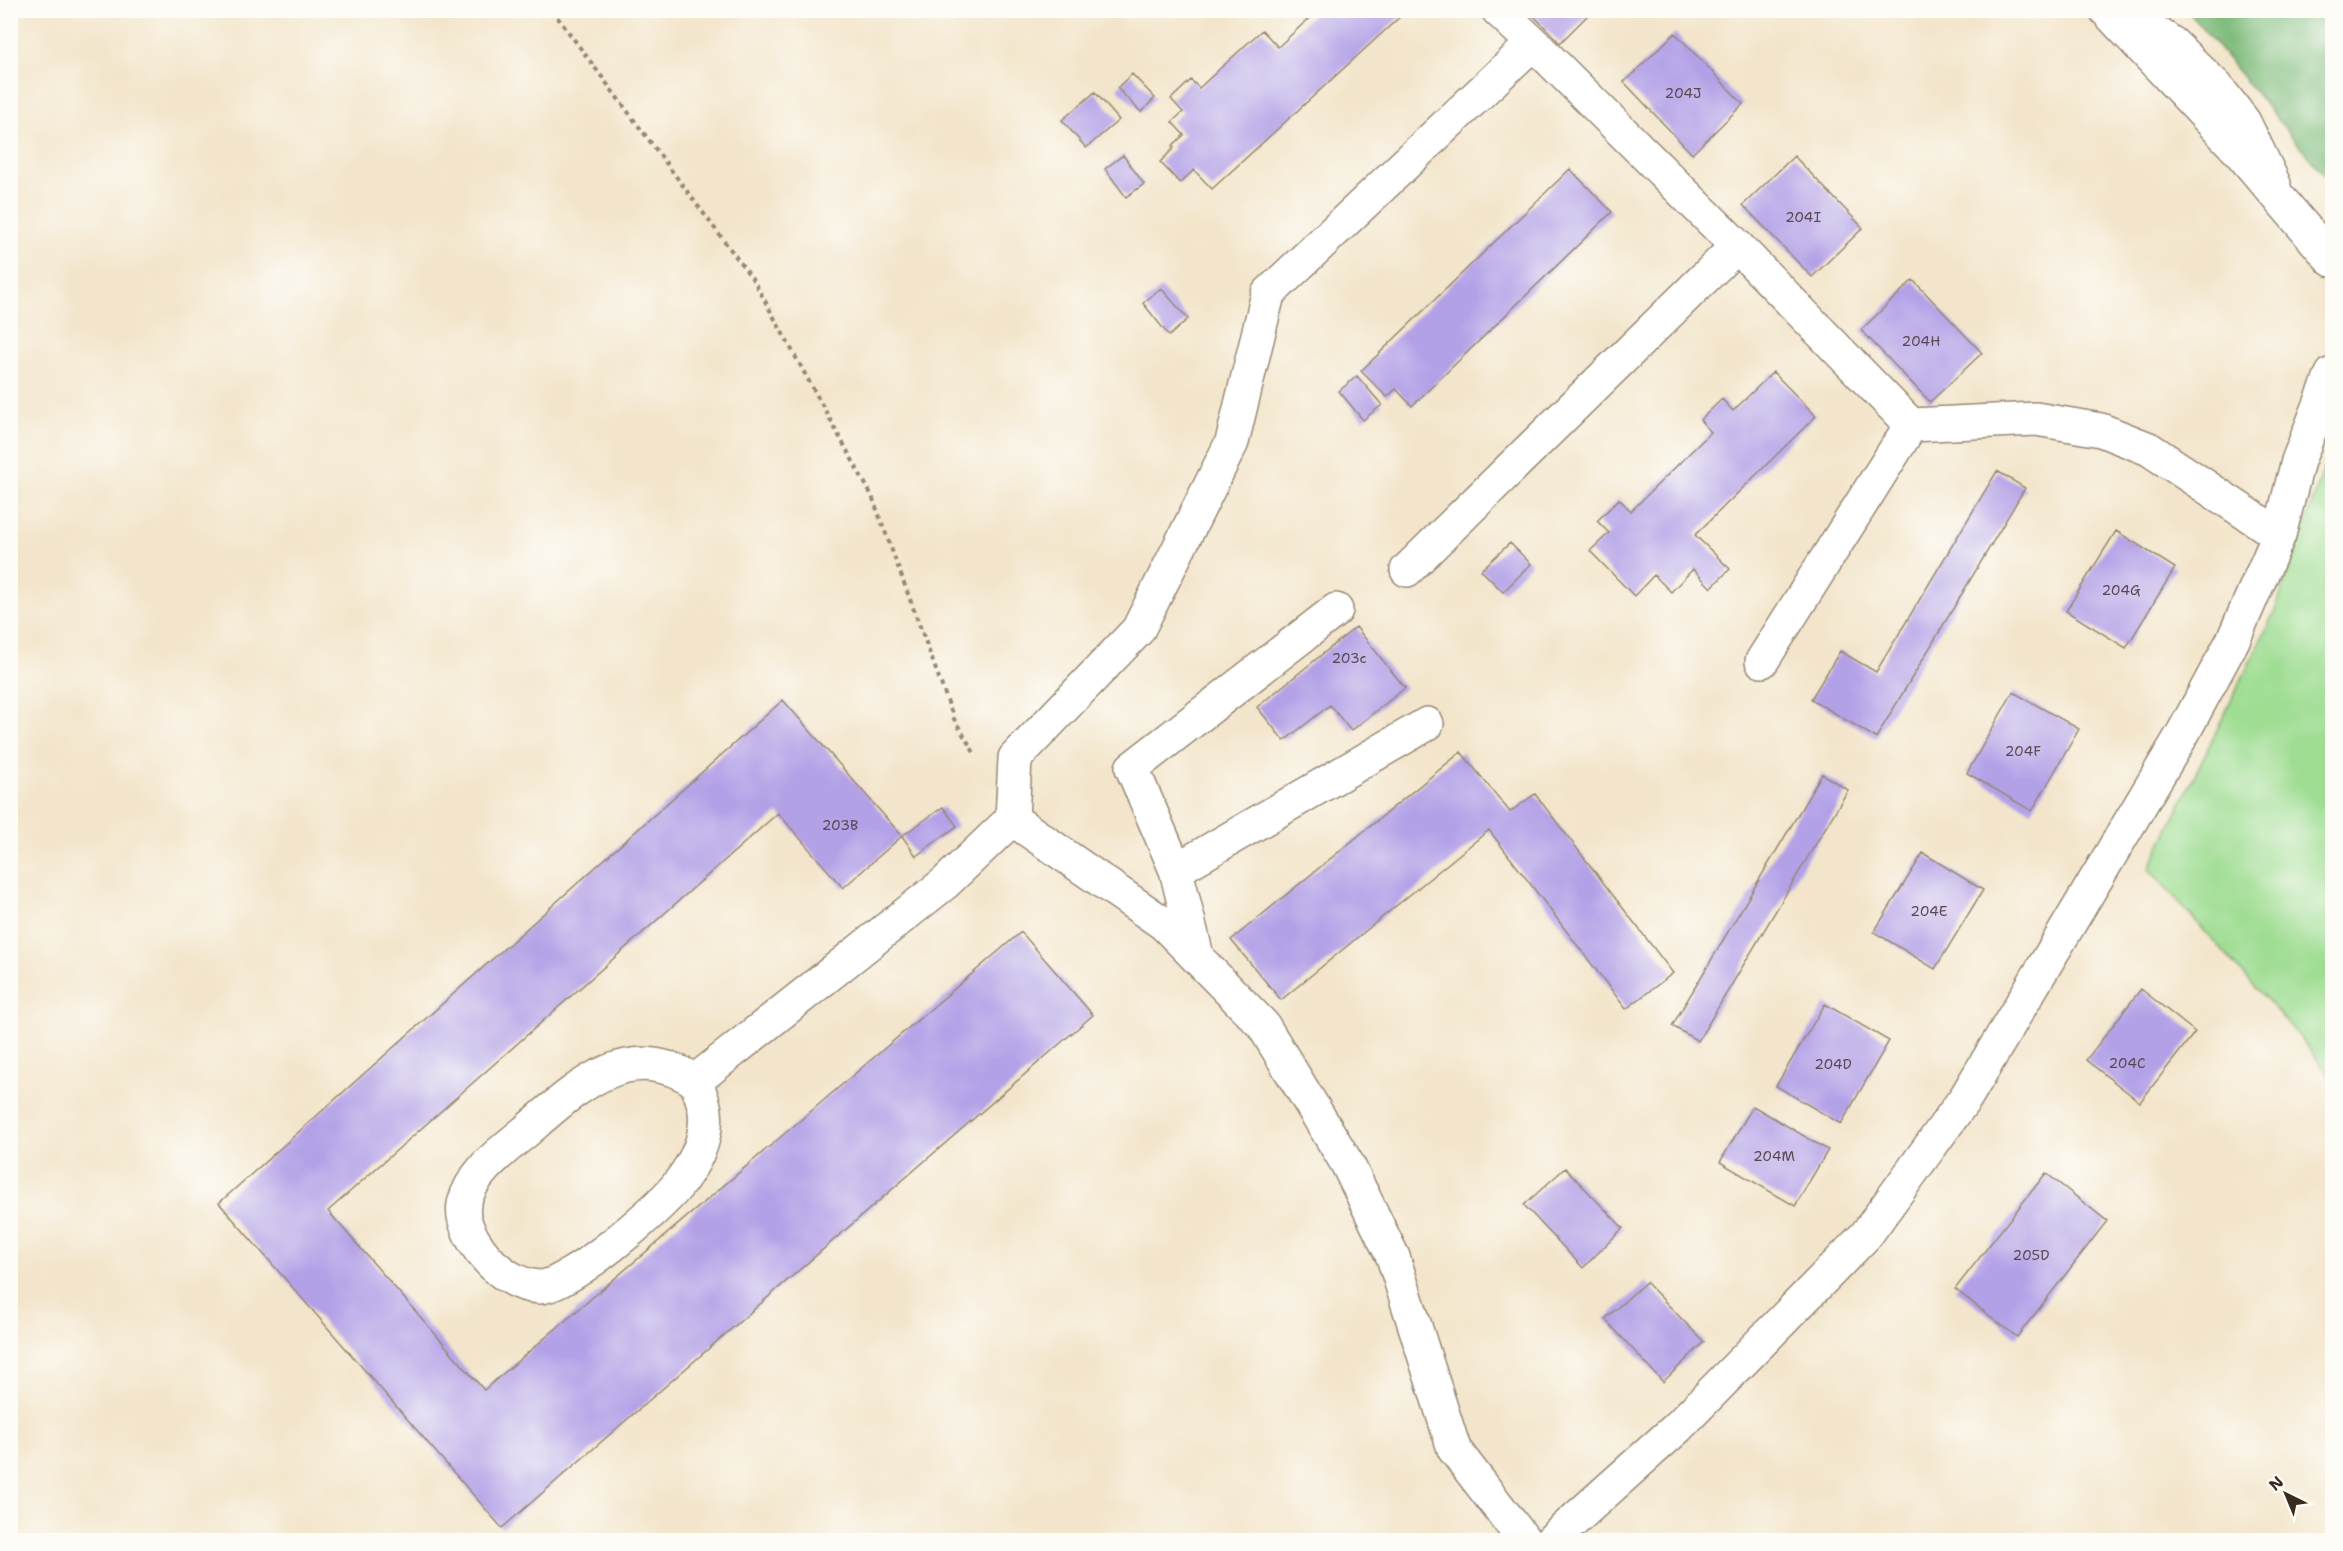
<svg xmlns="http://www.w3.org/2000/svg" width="2343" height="1551" font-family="'Shantell Sans',sans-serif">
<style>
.green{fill:#9fdd93;stroke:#6d8458;stroke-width:1.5}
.forest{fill:#7fbc7d;stroke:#5d734e;stroke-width:1.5}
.building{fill:#b3a1e7}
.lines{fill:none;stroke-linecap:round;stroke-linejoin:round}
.minor-casing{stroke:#978874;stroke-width:36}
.major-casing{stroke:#978874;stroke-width:36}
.path{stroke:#978874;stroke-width:4;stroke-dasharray:4.5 4.5;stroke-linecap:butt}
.minor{stroke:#fff;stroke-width:33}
.major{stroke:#fff;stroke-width:33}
.labels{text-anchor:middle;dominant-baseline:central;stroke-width:4.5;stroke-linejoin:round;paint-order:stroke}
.number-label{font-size:14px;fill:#594850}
</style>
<rect width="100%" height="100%" fill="#fdfcf7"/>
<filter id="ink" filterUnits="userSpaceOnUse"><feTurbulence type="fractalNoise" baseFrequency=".0167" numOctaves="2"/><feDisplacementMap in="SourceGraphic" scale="12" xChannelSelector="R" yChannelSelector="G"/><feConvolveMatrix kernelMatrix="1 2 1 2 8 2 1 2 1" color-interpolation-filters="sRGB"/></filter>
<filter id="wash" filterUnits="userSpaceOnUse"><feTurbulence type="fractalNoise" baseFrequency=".008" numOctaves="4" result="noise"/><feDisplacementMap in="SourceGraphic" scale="24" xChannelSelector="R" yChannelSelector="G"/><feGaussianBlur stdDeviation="1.35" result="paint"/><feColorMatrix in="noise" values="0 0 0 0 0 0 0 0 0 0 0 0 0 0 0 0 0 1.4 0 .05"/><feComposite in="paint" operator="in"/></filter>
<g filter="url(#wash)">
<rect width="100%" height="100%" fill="#f3e5cb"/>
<path class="green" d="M2332 450V1078L2298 1035 2149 869 2275 611 2329 454Z"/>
<path class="forest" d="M2188 11H2332V185Z"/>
<g id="blocks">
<path class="building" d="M1318 10H1399L1403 14 1212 189 1194 170 1180 183 1160 162 1174 148 1172 146 1184 135 1172 122 1183 112 1171 99 1191 80 1199 88 1262 30 1278 47Z
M1528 10H1593L1560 43Z
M1675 33 1743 104 1692 154 1624 82Z
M1132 74 1155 98 1141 112 1117 88Z
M1095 92 1119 120 1086 148 1062 120Z
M1123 155 1144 184 1126 197 1105 169Z
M1794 156 1863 228 1812 277 1743 205Z
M1570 169 1612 212 1412 406 1396 389 1387 397 1361 371Z
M1913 280 1982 353 1930 402 1861 330Z
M1161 288 1188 319 1169 336 1143 303Z
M1773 372 1816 416 1695 535 1730 569 1711 588 1693 569 1671 592 1654 575 1634 596 1590 551 1609 533 1597 521 1619 499 1631 511 1711 432 1700 420 1722 399 1733 411Z
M1357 376 1382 405 1363 420 1339 391Z
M1997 471 2025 488 1876 738 1811 699 1840 651 1876 672Z
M2116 531 2175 568 2126 648 2066 611Z
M1510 543 1531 564 1503 592 1481 570Z
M1356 627 1405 688 1351 731 1330 705 1284 741 1257 707Z
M2013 692 2079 729 2032 811 1967 773Z
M783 700 902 836 843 888 778 813 328 1211 484 1390 1021 932 1093 1015 502 1528 219 1203Z
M1461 752 1510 812 1535 794 1673 973 1626 1009 1489 830 1281 1000 1231 940Z
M1822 774 1848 790 1698 1041 1672 1026Z
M943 807 957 826 916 856 902 836Z
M1923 853 1983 890 1935 969 1874 932Z
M2141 989 2195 1032 2140 1102 2086 1060Z
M1825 1004 1889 1041 1841 1124 1776 1086Z
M1753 1106 1828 1150 1795 1206 1720 1162Z
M1565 1168 1623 1228 1583 1268 1524 1205Z
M2046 1173 2107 1221 2017 1337 1955 1289Z
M1646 1282 1704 1342 1663 1382 1605 1319Z"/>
</g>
</g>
<g filter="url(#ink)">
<use href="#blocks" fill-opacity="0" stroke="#978874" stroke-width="1.5"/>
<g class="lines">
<g class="minor-casing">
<path id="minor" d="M1498 10 1533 43 1737 246 1911 425 2036 419 2101 430 2149 449 2279 535
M2122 10 2173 44 2217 87 2244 122 2274 184
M1407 570 1737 246
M1762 661 1911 425
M1012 819 1164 924 1263 1025 1348 1165 1393 1257 1454 1449 1524 1540
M1176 870 1427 724
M1197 956 1176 870 1132 768 1336 610
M695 1081C704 1101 709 1115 703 1138 699 1155 688 1172 677 1186 659 1209 568 1287 540 1287 516 1286 494 1269 480 1250 471 1238 461 1219 464 1204 472 1172 501 1152 525 1132 575 1089 627 1037 695 1081L945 883 1012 819 1015 758 1138 630 1232 442 1268 294 1533 43
M1552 1540 1678 1427 1866 1235 1966 1097 2182 735 2233 640 2279 535 2298 461 2332 374"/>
</g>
<g class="major-casing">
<path id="major" d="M2106 10 2239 151 2332 260"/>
</g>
<path class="path" d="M552 10 754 281 872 496 954 719 976 756"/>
<use href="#minor" class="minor"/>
<use href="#major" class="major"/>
</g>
</g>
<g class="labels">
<g class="number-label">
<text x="1683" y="93">204J</text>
<text x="1803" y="217">204I</text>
<text x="1921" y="341">204H</text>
<text x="2121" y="590">204G</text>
<text x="1349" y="658">203c</text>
<text x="2023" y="751">204F</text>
<text x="840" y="825">203B</text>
<text x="1929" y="911">204E</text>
<text x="2127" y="1063">204C</text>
<text x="1833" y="1064">204D</text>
<text x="1774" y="1156">204M</text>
<text x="2031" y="1255">205D</text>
</g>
</g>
<rect width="2343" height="1551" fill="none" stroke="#fdfcf7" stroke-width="36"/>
<g transform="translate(2286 1494) rotate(317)" stroke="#fdfcf7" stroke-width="4.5" paint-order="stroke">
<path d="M0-4.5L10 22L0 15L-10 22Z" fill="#3b2a1e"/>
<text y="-9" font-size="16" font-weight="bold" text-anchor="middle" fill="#3b2a1e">N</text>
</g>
</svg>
